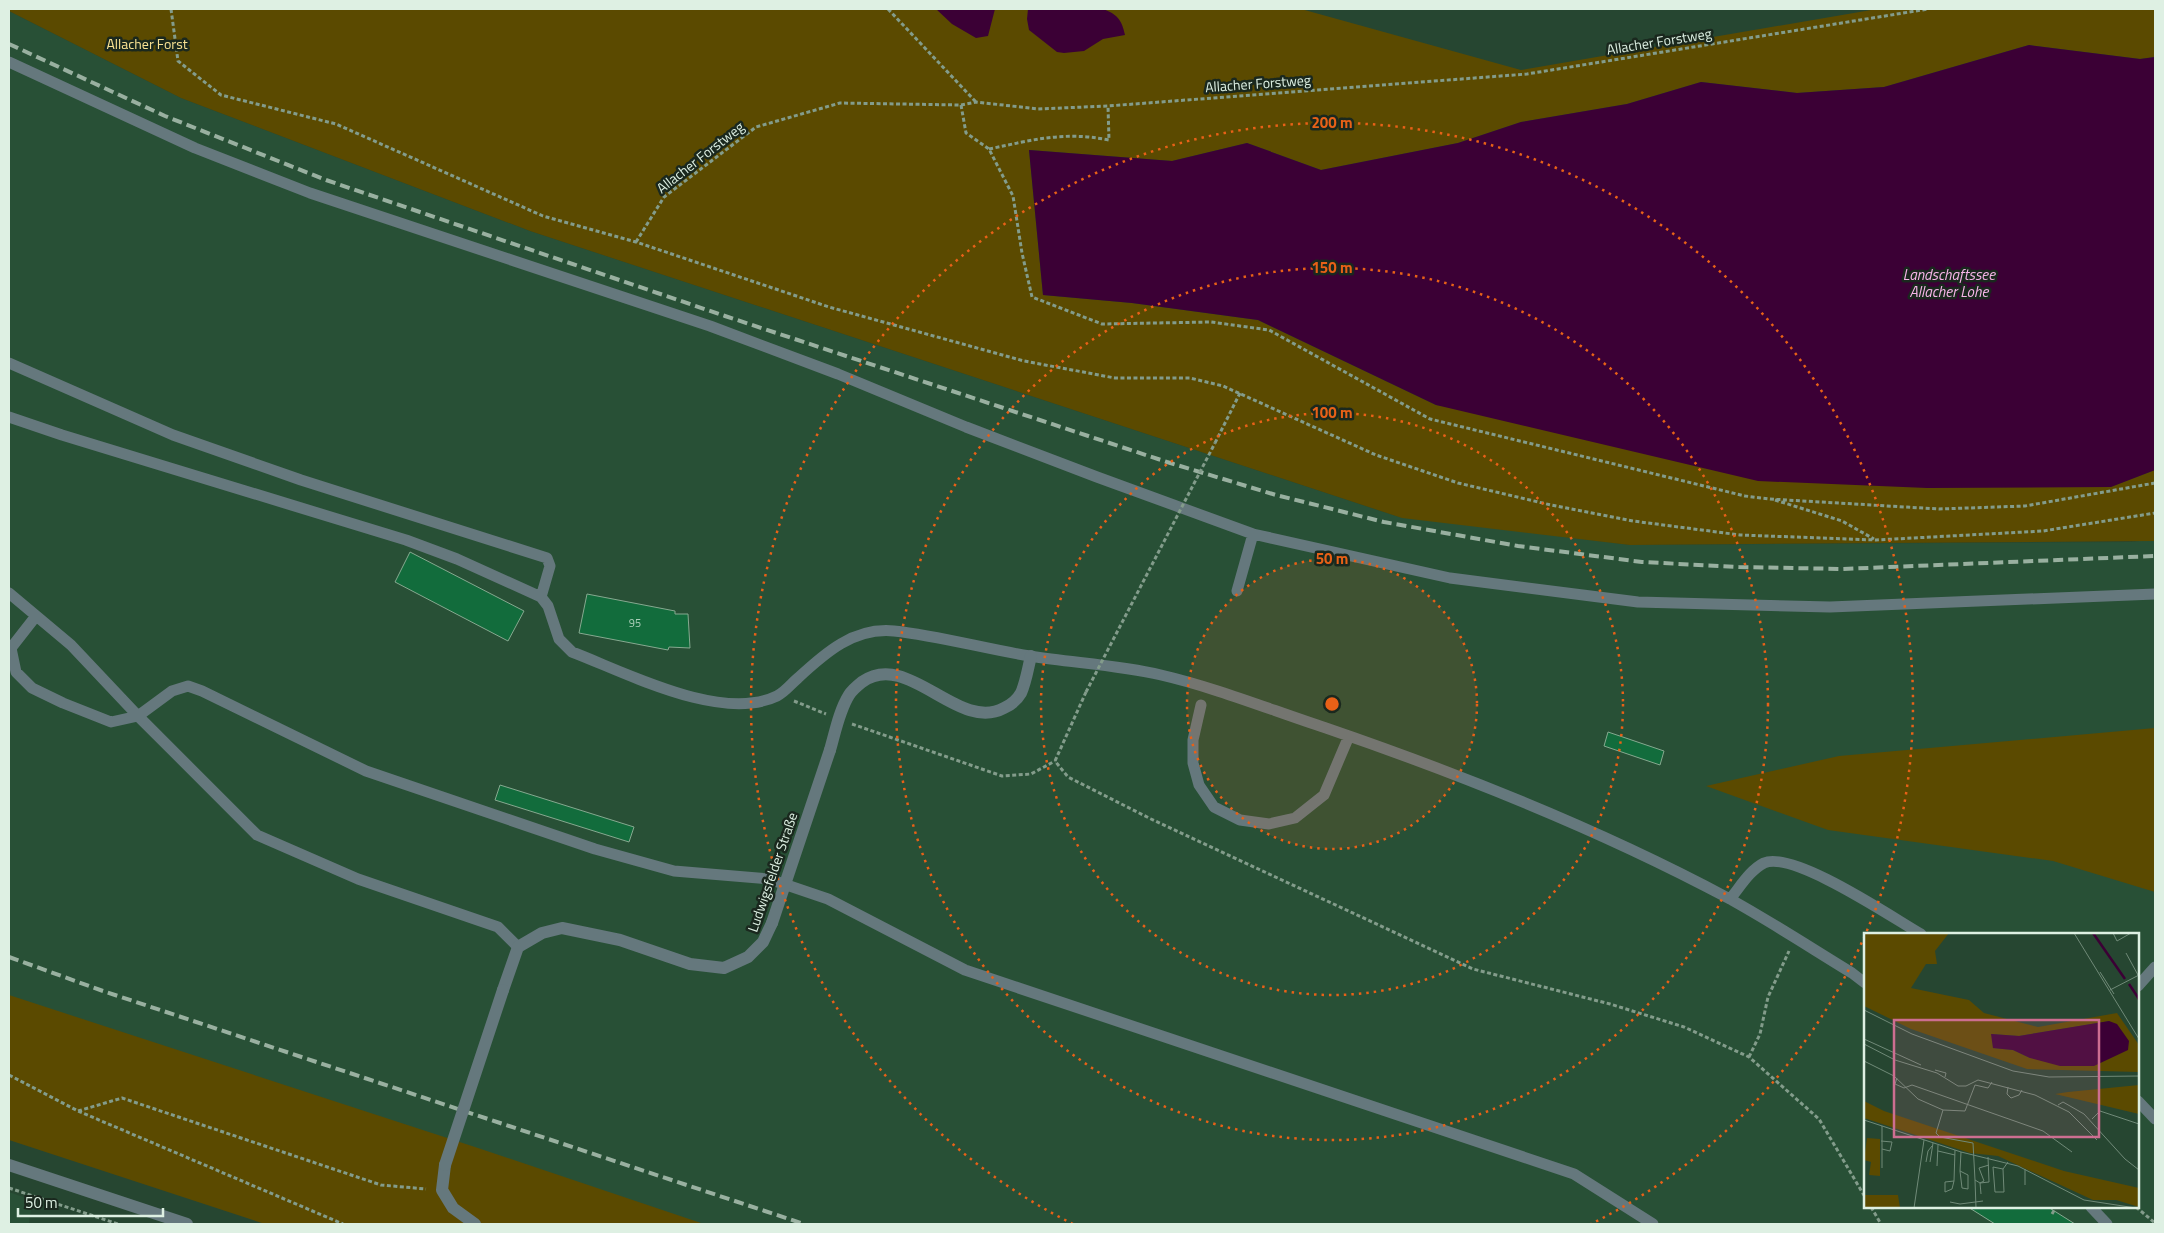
<svg xmlns="http://www.w3.org/2000/svg" width="2164" height="1233" font-family="'Titillium Web',sans-serif">
<style>
.built{fill:#285036;fill-rule:evenodd}
.green{fill:#5b4a00}
.water{fill:#3b0035}
.building{fill:#126c3c;stroke:#86a990}
.lines{fill:none;stroke-linecap:round;stroke-linejoin:round}
.path{stroke:#839c8b;stroke-width:3;stroke-dasharray:4 2.5;stroke-linecap:butt}
.service{stroke:#65787d;stroke-width:11}
.minor{stroke:#65787d;stroke-width:12}
.tertiary{stroke:#65787d;stroke-width:12}
.rail{stroke:#99b0a0;stroke-width:4;stroke-dasharray:10 5;stroke-linecap:butt}
.path-bridge{stroke:#839c8b;stroke-width:3;stroke-dasharray:4 2.5;stroke-linecap:butt}
.minor-bridge{stroke:#65787d;stroke-width:12}
.ring{fill:none;stroke:#e86117;stroke-width:2.5;stroke-dasharray:2.5 5}
.labels{text-anchor:middle;dominant-baseline:central;stroke-width:5;stroke-linejoin:round;paint-order:stroke}
.number-label{font-size:11px;fill:#abcfb9}
.street-label{font-size:14px;fill:#def0e3;stroke:#1a281e}
.park-label{font-size:14px;fill:#f8e192;stroke:#1a281e}
.water-label{font-size:15px;font-style:italic;fill:#f7b5e9;stroke:#1a281e}
.inset-river{fill:none;stroke:#3b0035;stroke-width:2.5}
.inset-road{fill:none;stroke:#708a78;stroke-width:1}
.view{fill:#cd6e91;fill-opacity:0.15;stroke:#cd6e91;stroke-width:2.5}
.inset-edge{fill:none;stroke:#def0e3;stroke-width:2.5}
.centre{fill:#e86117;stroke:#1a281e;stroke-width:2.5}
.ring-label{font-size:15px;text-anchor:middle;font-weight:bold;fill:#e86117;stroke:#1a281e;stroke-width:5;stroke-linejoin:round;paint-order:stroke}
</style>
<rect width="100%" height="100%" fill="#264631"/>
<path class="built" d="M9 11 181 98 530 231 1396 516 1630 545 2131 542 2155 539V1224H619L9 1013ZM1865 934H2138V1207H1865Z
M9 1192 32 1200 29 1224H9Z"/>
<path class="green" d="M9 9H1301L1521 70 1877 9H2155V57L2140 59 2029 45 1884 87 1797 93 1701 82 1627 104 1521 122 1458 143 1321 170 1247 143 1172 161 1029 150 1043 295 1132 303 1258 320 1436 405 2110 487 2155 470V541L1630 545 1402 518 530 231 181 98 9 11Z
M2155 728V892L2053 861 1828 830 1706 786 1839 756Z
M9 995 478 1148 704 1224H265L9 1140Z"/>
<path class="water" d="M936 9H995L988 36 976 38 952 24Z
M1028 9H1103C1117 14 1122 20 1125 35L1103 39 1084 51 1064 53 1057 52 1029 30 1027 19Z
M2029 45 2140 59 2155 57V470L2111 487 1927 488 1758 481 1436 405 1258 320 1132 303 1043 295 1029 150 1172 161 1247 143 1321 170 1458 143 1521 122 1627 104 1701 82 1797 93 1884 87Z"/>
<path class="building" d="M410 552 524 611 508 641 395 582Z
M587 594 675 611V614H688L690 648 669 647 668 650 579 633Z
M1608 732 1664 751 1660 765 1604 746Z
M500 785 634 827 629 842 495 800Z
M1968 1207H2048L2075 1224H1995Z"/>
<g class="lines">
<path class="path" d="M171 9 178 61 221 95 336 124 543 216 636 242 829 307 1024 361 1115 378H1190L1223 386 1376 455 1458 483 1551 505 1633 521 1740 535 1876 540 2043 531 2155 513
M888 9 976 102
M961 105 966 133 989 149 1013 196 1022 253 1032 297 1102 324 1211 322 1269 330 1430 419 1745 496 1770 499 1939 509 2025 506 2155 483
M989 149C1033 140 1063 131 1109 140L1108 106
M636 242 664 197 756 127 840 103 961 105 976 102 1038 109 1108 106 1527 74 1928 9
M1215 443 1240 393
M1775 500 1842 521 1874 539
M1086 692 1055 761 1068 777 1151 819 1473 969 1610 1004 1684 1027 1749 1057 1819 1119 1865 1197
M794 701 826 714
M852 724 1002 776 1031 774 1055 761
M1749 1057 1760 1034 1768 997 1789 951
M9 1075 78 1111 343 1224
M78 1111 122 1098 381 1185 426 1189
M9 1188 118 1224
M1871 1207 1881 1224
M2136 1207 2155 1223
M2052 1214 2056 1207"/>
<path class="service" d="M9 62 195 148 310 193 710 326 838 374 966 427 1097 477 1253 534 1450 578 1638 602 1830 607 2155 594
M9 363 173 435 301 480 547 558 550 566 541 597
M9 417 62 435 406 540 457 559 541 597 548 606 559 639 572 652C625 672 721 723 777 696 785 692 791 684 798 678 825 653 854 627 894 631 940 636 985 649 1030 656 1074 663 1118 665 1161 675 1217 688 1271 710 1326 728 1463 775 1599 829 1728 898 1770 921 1811 948 1852 973L1865 983
M1237 591 1253 534
M9 593 71 645 138 716 257 835 358 879 498 927 518 947
M36 616 11 648 16 672 32 688 63 703 111 722 138 716 172 691 188 686 202 691 366 771 595 849 674 871 769 879 828 899 965 970 1574 1174 1653 1224
M1201 705 1193 740V763L1199 785 1214 807 1240 820 1269 824 1295 818 1324 795 1349 736
M1730 899C1740 887 1750 870 1764 863 1793 850 1893 918 1921 934
M2138 986 2155 967
M2138 1101 2155 1119
M2091 1207 2107 1224"/>
<path class="minor" d="M830 750C835 733 839 711 849 695 852 690 857 686 862 682 908 649 958 733 1004 708 1011 705 1017 700 1021 693 1026 682 1028 668 1031 656
M503 990 518 947 542 933 562 928 620 940 690 964 724 968 748 957 763 942 772 923
M445 1165 442 1190 453 1208 475 1224"/>
<path class="tertiary" d="M9 1165 187 1224"/>
<path class="rail" d="M9 44 165 116 326 180 725 316 1167 462 1276 495 1384 522 1518 546 1642 562 1739 567 1843 569 2155 556
M9 957 103 991 804 1224"/>
<path class="path-bridge" d="M1086 692 1215 443"/>
<path class="minor-bridge" d="M772 923 830 750
M445 1165 503 990"/>
</g>
<circle cx="1332" cy="704" r="145" fill="#e86117" fill-opacity=".12"/>
<g class="ring">
<circle cx="1332" cy="704" r="145"/>
<circle cx="1332" cy="704" r="291"/>
<circle cx="1332" cy="704" r="436"/>
<path d="M1073 1224A581 581 0 1 1 1591 1224"/>
</g>
<g class="labels">
<g class="number-label">
<text x="635" y="623">95</text>
</g>
<g class="street-label">
<text transform="translate(1659 41) rotate(-9)">Allacher Forstweg</text>
<text transform="translate(1258 83) rotate(-4)">Allacher Forstweg</text>
<text transform="translate(700 157) rotate(-38)">Allacher Forstweg</text>
<text transform="translate(772 872) rotate(-71)">Ludwigsfelder Straße</text>
</g>
<g class="park-label">
<text x="147" y="43">Allacher Forst</text>
</g>
<g class="water-label">
<text x="1949" y="274">Landschaftssee<tspan x="1949" dy="17">Allacher Lohe</tspan></text>
</g>
</g>
<g transform="translate(1864 933)">
<rect width="275" height="275" fill="#264631"/>
<path d="M0 0H85L71 18 73 31H62L47 55 105 67 120 80 174 94 253 80 275 112V139L163 136 47 96 0 73ZM246 88 166 125 149 117 129 115 128 101 155 103ZM275 152V181L191 161 204 159ZM0 168 20 178 200 238 275 255V274L252 267H229L134 223 106 220 0 185ZM3 205 16 206V243L5 242 7 229 0 227ZM0 262H34L36 275H0Z" fill="#5b4a00" fill-rule="evenodd"/>
<path d="M245 88 253 91 265 108 264 117 230 133H196L166 125 149 117 129 115 127 101 155 103Z" fill="#3b0035"/>
<path class="inset-river" d="M229 0 261 46M265 51 275 66"/>
<path class="inset-road" d="M210 0 275 106M249 0 253 8 267 0M262 20 274 42M236 39 250 61M246 57 275 42M0 77 48 101 149 138 185 144 275 143M0 106 57 132M0 111 31 127 73 140 94 153H102L114 147 171 162 205 179 233 207M0 128 30 143 54 166 79 177M71 137 82 140 81 144M33 145 31 151 40 155 48 152 179 198 208 219M144 154 143 161 147 165 155 162 158 157M194 172 199 169 220 181 261 226 275 237M228 186 236 178 275 191M0 187 97 219 154 233 220 267 272 275M18 193V235M17 208 28 209 26 218 18 216M74 218 91 222M124 224 125 249 116 250 111 247 109 210 76 204 72 200 79 177 101 178 111 152 124 155 128 149M62 229 64 218 68 213M66 229 69 210M73 233 74 212M139 236 129 234 131 259H140L139 236 144 229M161 236V252M96 238 104 242V256L98 255 96 238 97 219M111 247 112 275M90 248 88 256 81 259V249L90 248 91 217M117 261 116 250 120 248 115 235 125 232M86 269 96 271 119 268M50 275 60 207"/>
<path class="view" d="M30 87H235V204H30Z"/>
<rect width="275" height="275" class="inset-edge"/>
</g>
<circle cx="1332" cy="704" r="8" class="centre"/>
<g class="ring-label">
<text x="1332" y="128">200 m</text>
<text x="1332" y="273">150 m</text>
<text x="1332" y="418">100 m</text>
<text x="1332" y="564">50 m</text>
</g>
<rect width="2164" height="1233" fill="none" stroke="#def0e3" stroke-width="20"/>
<path d="M18 1208v8h145v-8" fill="none" stroke="#def0e3" stroke-width="2.5"/>
<text x="25" y="1208" font-size="15" fill="#def0e3" stroke="#1a281e" stroke-width="4" paint-order="stroke">50 m</text>
</svg>
